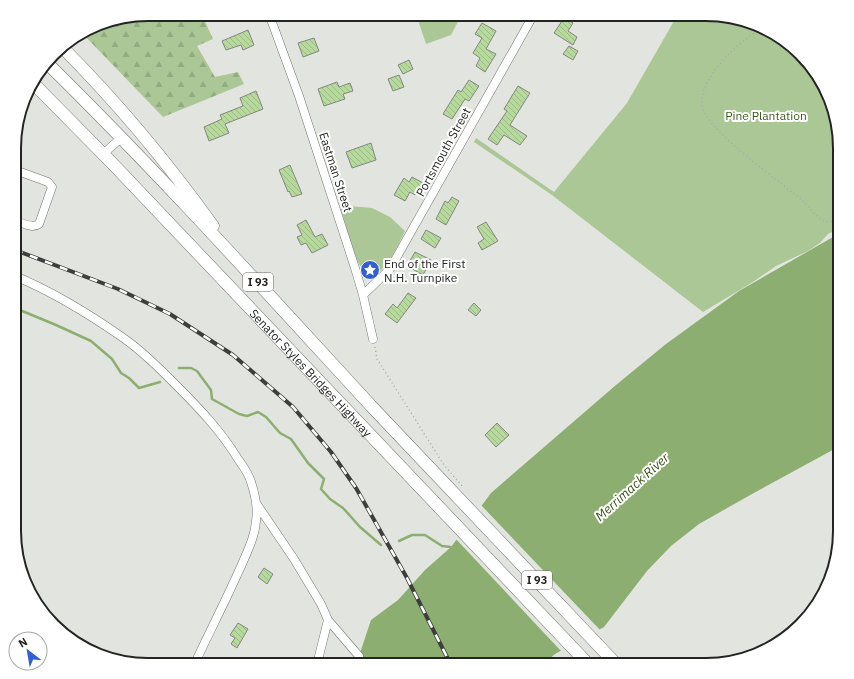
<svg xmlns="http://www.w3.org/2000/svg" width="854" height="679" font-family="'IBM Plex Sans',sans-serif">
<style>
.forest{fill:url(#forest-firs)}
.green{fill:#abc796}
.water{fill:#8caf71}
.pier{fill:#e2e5df}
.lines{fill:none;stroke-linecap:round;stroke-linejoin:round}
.stream{stroke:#8caf71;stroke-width:2.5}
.building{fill:url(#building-back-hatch);stroke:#848782}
.minor-casing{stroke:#727670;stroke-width:9}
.highway-casing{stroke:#727670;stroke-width:13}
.path{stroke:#a9aba6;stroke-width:1.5;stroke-dasharray:1 3;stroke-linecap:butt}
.minor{stroke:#fff;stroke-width:8}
.highway{stroke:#fff;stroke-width:12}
.rail-casing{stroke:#3e3f3c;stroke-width:4}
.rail{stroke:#fff;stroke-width:2.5;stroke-dasharray:8;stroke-linecap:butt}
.labels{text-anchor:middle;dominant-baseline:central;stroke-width:4;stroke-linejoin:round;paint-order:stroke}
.shield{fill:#fff;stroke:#666665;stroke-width:1}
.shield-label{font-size:11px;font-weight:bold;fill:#242523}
.park-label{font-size:12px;fill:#3a5b1b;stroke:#fff}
.street-label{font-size:12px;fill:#242523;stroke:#fff}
.poi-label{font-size:12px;fill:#242523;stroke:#fff;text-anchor:start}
.water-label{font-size:13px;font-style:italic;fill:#365615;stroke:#fff}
.rim{fill:none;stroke:#242523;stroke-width:2}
</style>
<defs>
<pattern id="forest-firs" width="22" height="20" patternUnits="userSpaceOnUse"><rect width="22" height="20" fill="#abc796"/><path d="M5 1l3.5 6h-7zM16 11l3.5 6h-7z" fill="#93ab81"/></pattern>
<pattern id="building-back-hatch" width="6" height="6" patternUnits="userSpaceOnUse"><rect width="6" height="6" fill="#b6da9b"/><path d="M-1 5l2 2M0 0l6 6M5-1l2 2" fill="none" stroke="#9cbb85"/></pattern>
</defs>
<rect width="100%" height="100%" fill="#e2e5df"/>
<path class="forest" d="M148 14H169L171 22 203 17 213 39 197 46 215 77 238 72 244 84 163 117 83 34 105 21Z"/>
<path class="green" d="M416 14H462L451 35 426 44Z
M678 14H714L757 24 794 48 830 97 840 148V228L828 234 820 243 808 251 776 266 753 282 703 312 552 195 474 142 476 138 554 192 627 103Z
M350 206 372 208 390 217 405 231C399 243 390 263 380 271 375 275 365 273 361 267 353 255 346 224 341 209Z"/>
<path class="water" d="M840 233V446L752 494 699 524 671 546 647 571 604 627 555 654 542 665H352L359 656 371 620 398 600 425 570 451 547 491 493 616 385 666 344 739 291Z"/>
<path class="pier" d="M480 504 601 631 562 652 455 538Z"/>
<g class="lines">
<path class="stream" d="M15 308 56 325 91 341 112 359 121 373 129 378 139 388 160 382
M179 368H191L197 371 211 390 212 399 239 414 247 416 258 412 266 417 280 433 291 439 308 463 324 479 321 489 330 499 343 508 360 527 381 545
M399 541 412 535H425L442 546 451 547 452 549"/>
</g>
<path class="building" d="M564 18 573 23 568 31 577 37 573 45 554 33Z
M482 23 496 31 486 49 496 54 485 72 476 66 480 58 473 53 482 38 475 34Z
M248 30 254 45 243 50 241 45 226 50 222 41Z
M314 38 319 51 303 57 298 43Z
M569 46 578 51 573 60 563 54Z
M409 60 413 69 403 74 398 65Z
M399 75 404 87 393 91 388 79Z
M469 80 479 86 469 101 465 99 452 119 443 114 458 90 461 92Z
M337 82 339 87 350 83 353 91 343 94 345 99 324 106 318 89Z
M518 86 530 93 510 125 527 136 520 145 504 135 497 145 488 139 507 111 504 109Z
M256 91 263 109 225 124 229 133 209 141 204 127 222 119 220 115 243 106 240 98Z
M371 143 376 160 352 168 346 152Z
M290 165 302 194 292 197 289 191 288 192 279 170Z
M412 177 423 183 415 195 410 192 405 201 394 195 404 178 409 182Z
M452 197 459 201 446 225 436 219 445 201 448 203Z
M306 220 315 237 322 234 328 245 312 253 306 243 301 245 297 237 302 235 297 225Z
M486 222 498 241 482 250 478 243 484 239 477 227Z
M426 230 441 238 435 248 421 239Z
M415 252 431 260 423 275 407 266Z
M408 293 416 298 397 323 385 314 393 304 397 308Z
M474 303 481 310 476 316 468 310Z
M497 423 509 435 496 447 485 435Z
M264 568 273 574 267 584 258 577Z
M238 623 248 629 237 648 231 644 235 638 230 635Z"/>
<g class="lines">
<g class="minor-casing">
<path id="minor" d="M269 14 299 96 355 268 363 295 373 339
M103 154 121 138
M15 221C23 223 32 229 39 224L52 187 48 182 15 170
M15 276C53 292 89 314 122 337 142 351 159 368 176 385 199 408 221 431 238 459 243 466 249 474 251 482 255 494 258 509 256 521 255 536 248 550 242 564 227 598 210 631 194 665
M363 295 390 269 534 14
M256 503 294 559 321 604 328 620 318 660
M328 620 359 656"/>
</g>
<g class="highway-casing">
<g id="highway">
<path d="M61 46C117 102 167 162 213 226"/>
<path d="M47 63C160 174 266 292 373 408 454 494 536 579 617 665"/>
<path id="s1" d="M32 82 112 163 589 665"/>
</g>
</g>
<path class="path" d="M764 28C741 38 698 78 702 106 706 130 782 183 803 201 809 206 816 217 822 220 828 223 835 221 840 219
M375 347 377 359 444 465 464 488
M626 660 632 665"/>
<use href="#minor" class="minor"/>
<use href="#highway" class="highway"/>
<g class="rail-casing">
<path id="rail" d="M15 250 118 289 170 314 233 355 293 407 331 452 356 488 407 578 451 665"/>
</g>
<use href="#rail" class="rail"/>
</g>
<defs>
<g id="sight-disc" transform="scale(1)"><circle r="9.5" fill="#3360d0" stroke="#fff"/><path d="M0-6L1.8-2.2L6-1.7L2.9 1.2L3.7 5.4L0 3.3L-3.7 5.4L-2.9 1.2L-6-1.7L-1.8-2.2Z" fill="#fff"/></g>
</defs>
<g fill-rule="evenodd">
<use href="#sight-disc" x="370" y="270"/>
</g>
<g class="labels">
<g class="shield">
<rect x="243" y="273" width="30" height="18" rx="3"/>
<rect x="522" y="571" width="30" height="18" rx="3"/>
</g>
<g class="shield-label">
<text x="258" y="282">I 93</text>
<text x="537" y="580">I 93</text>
</g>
<g class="park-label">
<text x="766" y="115">Pine Plantation</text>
</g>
<g class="street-label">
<text transform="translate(443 152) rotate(-61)">Portsmouth Street</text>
<text transform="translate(336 172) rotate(72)">Eastman Street</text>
<text stroke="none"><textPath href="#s1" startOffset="403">Senator Styles Bridges Highway</textPath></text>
</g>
<g class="poi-label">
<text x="384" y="263">End of the First<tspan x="384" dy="14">N.H. Turnpike</tspan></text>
</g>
<g class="water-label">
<text transform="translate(632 487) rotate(-42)">Merrimack River</text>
</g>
</g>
<path d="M0 0H854V679H0ZM148 21H706A127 127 0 0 1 833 148V531A127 127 0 0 1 706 658H148A127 127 0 0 1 21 531V148A127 127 0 0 1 148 21Z" fill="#fff" fill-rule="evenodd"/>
<path class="rim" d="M148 21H706A127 127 0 0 1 833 148V531A127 127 0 0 1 706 658H148A127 127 0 0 1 21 531V148A127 127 0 0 1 148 21Z"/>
<g transform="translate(28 651) rotate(329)"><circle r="19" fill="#ffffff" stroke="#a7a8a7"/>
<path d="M0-3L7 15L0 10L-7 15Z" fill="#3360d0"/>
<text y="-6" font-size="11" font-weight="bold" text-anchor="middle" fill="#242523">N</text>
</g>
</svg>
